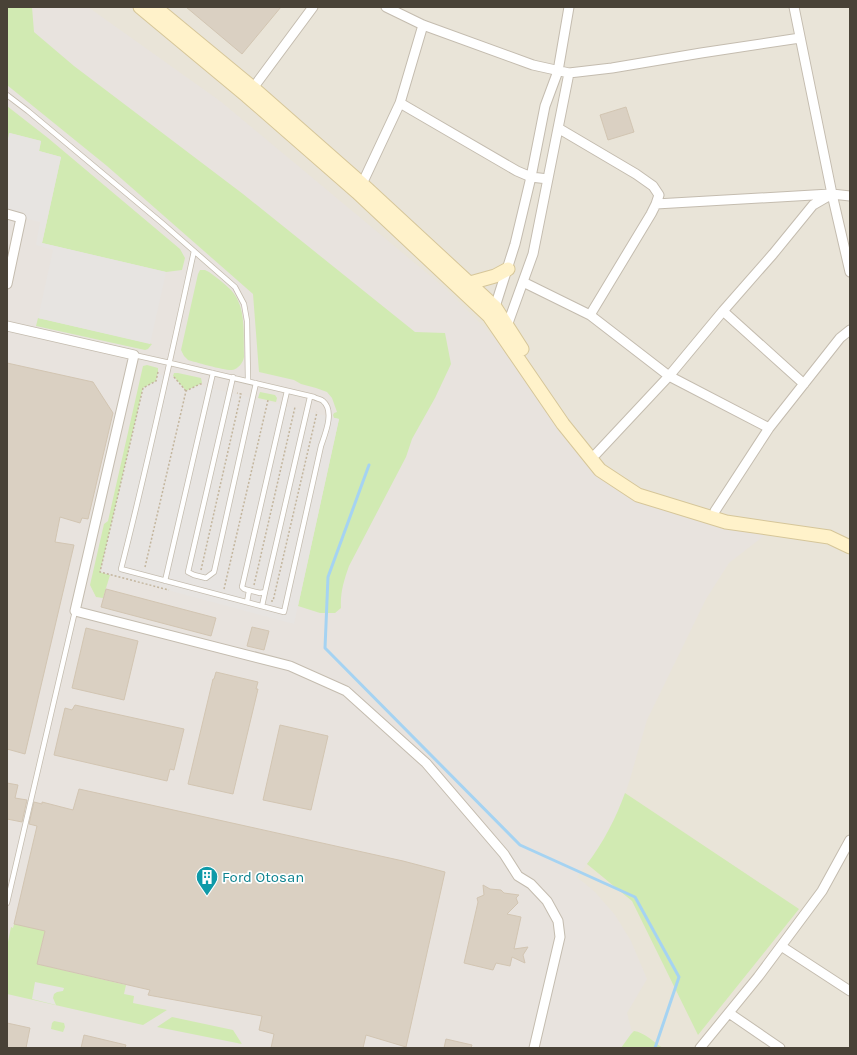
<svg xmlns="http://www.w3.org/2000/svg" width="857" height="1055" font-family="Karla,sans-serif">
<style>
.residential{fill:#e9e4d8}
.industrial{fill:#e8e3de}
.green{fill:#d1eab2}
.parking{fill:#e7e4e1}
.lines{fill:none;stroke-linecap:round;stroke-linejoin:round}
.stream{stroke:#a5d3f2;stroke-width:3}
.building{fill:#dad0c2;stroke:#d2c5b2}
.lane-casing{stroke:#c4bcaf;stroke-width:6}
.street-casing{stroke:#c4bcaf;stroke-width:11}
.secondary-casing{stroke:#d6c699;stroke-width:15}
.path{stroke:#c3b59d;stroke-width:1.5;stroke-dasharray:2 2;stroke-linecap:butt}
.lane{stroke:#fff;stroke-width:4.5}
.street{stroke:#fff;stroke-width:9}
.secondary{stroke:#fff2ca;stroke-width:13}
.labels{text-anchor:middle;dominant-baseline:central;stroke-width:3.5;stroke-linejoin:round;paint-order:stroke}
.culture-label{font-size:15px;fill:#0d838f;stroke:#fff;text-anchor:start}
</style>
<rect width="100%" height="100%" fill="#f5f2ea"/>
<path class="residential" d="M7 7H850V1048H7Z"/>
<path class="industrial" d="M7 7H88L220 101 446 289 505 348 600 470 638 495 774 528 729 563 706 599 647 720 630 779 620 809 596 853 577 877 595 892 615 915 631 941 647 979 627 1013 632 1032 659 1048H7Z"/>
<path class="green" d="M7 7H32L34 32 74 66 243 194 415 332 445 333 451 364 435 398 412 439 406 457 349 566C344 580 340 593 341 608L335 613H320L298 606 339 419 334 418 333 415 334 413 337 412 332 398 327 392 316 388 301 384 294 380 259 372 253 294 107 166 7 85Z
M7 106 48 138 180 249 185 258 182 270 166 272 42 243 61 157 39 151 41 141 10 133 7 144Z
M200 270H205L209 272C216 277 224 283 231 290 247 307 243 335 244 357 243 363 238 369 232 370 226 371 195 362 188 360L184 356 181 350 198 274Z
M38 318 152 344 148 349 145 350 36 326Z
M147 365 158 368V372L156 381 143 388 101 572 110 575 103 598 96 597 90 585 104 524 108 521 143 366Z
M174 373H178L201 378 202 383 186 391 173 376Z
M260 392 275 395 277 398 276 402 258 398Z
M625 793 799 909 698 1035 632 901 587 864C603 843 616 818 625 793Z
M14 924 46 926 37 964 126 985 124 994 134 996 133 1003 167 1010 143 1025 7 994V947L11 927 13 928Z
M172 1017 233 1030 242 1044 157 1027Z
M54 1021 64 1023 65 1027 63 1032 51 1029 52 1023Z
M634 1031C644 1032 655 1043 663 1048H621L631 1034Z"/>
<path class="parking" d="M9 133 41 141 39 151 61 157 42 243 166 272 150 344 38 318 53 250 36 245 40 222 7 214V144Z
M158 374 175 378 186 391 198 385 339 419 294 624 100 572 143 388 156 381Z
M35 982 64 988 63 991 57 992 54 994 53 998 56 1005 32 999Z"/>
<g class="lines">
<path class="stream" d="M369 465 328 577 325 648 520 845 635 897 679 977 655 1048"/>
</g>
<path class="building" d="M186 7H281L242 54Z
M626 107 634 132 608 140 600 115Z
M7 363 93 382 113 413 88 519 82 518 80 523 60 517 55 542 74 545 25 754 7 749Z
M106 589 216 618 211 636 101 607Z
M252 627 269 631 264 650 247 646Z
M86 628 138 641 124 700 72 688Z
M216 672 258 682 256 689H258L233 794 188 784 213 679H214Z
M75 705 184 729 174 770 170 769 167 781 54 755 65 708 72 710Z
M280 725 328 736 311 810 263 800Z
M7 783 18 785 15 798 27 800 22 822 7 819Z
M79 789 403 861 445 872 406 1047 366 1035 363 1048H271L274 1034 259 1030 262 1016 148 995 150 990 37 964 45 931 14 924 37 826 29 824 34 802 42 804V802L73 810Z
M483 885 490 889 501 890 504 893 519 895 516 898 518 903 507 914 521 917 514 949 528 947 523 955 525 963 512 957 510 966 496 963 493 970 464 963 478 902 477 898 484 895Z
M7 1023 30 1028 26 1048H7Z
M84 1035 126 1045 125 1048H81Z
M446 1039 472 1045 471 1048H444Z"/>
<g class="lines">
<g class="lane-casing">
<path id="lane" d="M7 95 28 111 162 223 235 287 244 304 247 321 248 381
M134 355 170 363 314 397C317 399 321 399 323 401 335 411 325 434 321 446L284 612 121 569C148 464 171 357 194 251
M233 377 188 572 194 575 206 578 214 572 256 383
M287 391 242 587 244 589 260 593 265 592 310 397
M165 581 213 373
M247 602 249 591
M262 606 265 592
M7 903 75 611"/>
</g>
<g class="street-casing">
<path id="street" d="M386 7 423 25 533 65 569 73 612 68 701 53 800 38
M794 7 832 194 850 272
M253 88 313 7
M400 103 517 171 531 177 548 179
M558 128 636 174 653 186 659 195 656 204 651 214 590 315
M362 184 400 103 423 25
M656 204 830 194
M7 214 21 218 7 284
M523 282 590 315 669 376 769 428
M495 307 515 244 531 177 545 106 558 71 569 7
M723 311 804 384
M7 326 134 355 75 611 290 666 346 691 426 763 504 854 518 876 531 884 547 901 558 921 560 937 534 1048
M507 326 533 254 569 73
M596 454 669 376 723 311 773 254 813 205 832 194 850 196
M715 511 769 428 840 338 850 330
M781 946 850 991
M729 1013 780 1048
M700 1048 758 977 822 891 850 840"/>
</g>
<g class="secondary-casing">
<path id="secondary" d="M140 7 247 96 357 192 489 316 563 424 600 470 638 495 726 522 829 537 850 547
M155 7 253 88 362 184 495 307 522 349
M470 283 495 276 508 269"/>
</g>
<path class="path" d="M158 372 156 381 143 388 100 572 169 590
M174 377 186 391
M145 567 186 391 200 384H203
M201 570 241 394 237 393
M254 585 295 407
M224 589 268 400
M271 601H273L317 412"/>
<use href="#lane" class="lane"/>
<use href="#street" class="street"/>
<use href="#secondary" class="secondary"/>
</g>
<defs>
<g id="building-pin" transform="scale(1.15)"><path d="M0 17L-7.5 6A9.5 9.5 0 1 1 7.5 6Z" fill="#0f9aa8" stroke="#fff"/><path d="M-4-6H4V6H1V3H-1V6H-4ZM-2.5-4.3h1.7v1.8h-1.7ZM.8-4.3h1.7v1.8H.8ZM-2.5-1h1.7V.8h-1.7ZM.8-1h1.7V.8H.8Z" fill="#fff"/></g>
</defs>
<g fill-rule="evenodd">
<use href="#building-pin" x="207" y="877"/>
</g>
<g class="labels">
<g class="culture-label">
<text x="222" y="877">Ford Otosan</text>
</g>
</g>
<rect width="857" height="1055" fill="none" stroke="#494237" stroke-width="16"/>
</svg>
